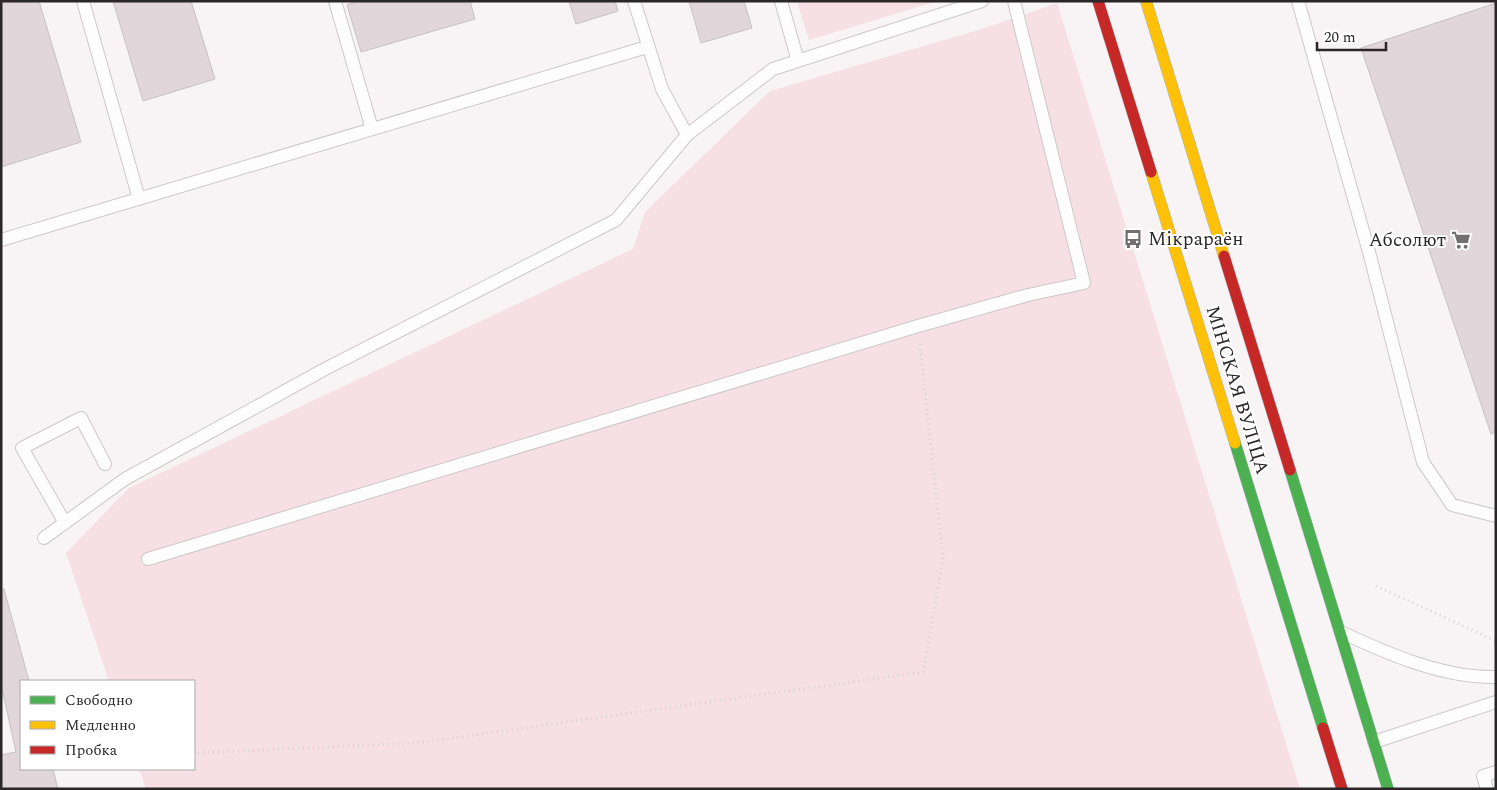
<svg xmlns="http://www.w3.org/2000/svg" width="1497" height="790" font-family="Spectral,serif">
<style>
.green{fill:#f6dfe5}
.building{fill:#e1d6d9;stroke:#c6c2c2}
.lines{fill:none;stroke-linecap:round;stroke-linejoin:round}
.lane-casing{stroke:#cdc8c9;stroke-width:14}
.fast-casing{stroke:#a7b4bb;stroke-width:12}
.slow-casing{stroke:#a7b4bb;stroke-width:12}
.jam-casing{stroke:#a7b4bb;stroke-width:12}
.path{stroke:#d5d3d3;stroke-width:3;stroke-dasharray:1 4;stroke-linecap:butt}
.lane{stroke:#fefdfd;stroke-width:12}
.fast{stroke:#4caf50;stroke-width:11}
.slow{stroke:#ffc107;stroke-width:11}
.jam{stroke:#c62828;stroke-width:11}
.labels{text-anchor:middle;dominant-baseline:central;stroke-width:4;stroke-linejoin:round;paint-order:stroke}
.poi-label{font-size:19px;fill:#2b2728;stroke:#fff;text-anchor:start}
.street-label{font-size:19px;fill:#2b2728;stroke:#fff}
</style>
<rect width="100%" height="100%" fill="#f8f3f4"/>
<path class="green" d="M797 1H938L809 40Z
M1057 3 1300 789H146L139 769H194V681H109L66 553 129 488 633 249 645 212 770 91 982 29Z"/>
<path class="building" d="M1 1H39L81 142 1 167Z
M113 1H191L215 79 143 101Z
M358 1H470L475 19 361 52 347 5Z
M569 1H615L618 11 576 24Z
M689 1H744L752 28 701 43Z
M1496 3V432L1491 434 1361 48Z
M1 589H4L29 681H21V769H53L58 789H1V755L16 752 1 684Z"/>
<g class="lines">
<g class="lane-casing">
<path id="lane" d="M83 1 139 199
M335 1 372 129
M634 1 662 89 687 135
M781 1 798 61
M1298 1 1369 252 1423 462 1452 505 1496 516
M1 240 647 47
M65 523 22 448 81 418 105 464
M44 538 125 479 325 369 616 220 687 135 773 69 982 1
M148 559 918 326 1028 295 1084 283 1014 1
M1341 632C1388 654 1443 678 1496 677
M1374 742 1496 702
M1487 789 1483 776 1496 772"/>
</g>
<g class="fast-casing">
<path id="fast" d="M1235 443 1323 728
M1290 470 1388 789"/>
</g>
<g class="slow-casing">
<path id="slow" d="M1146 1 1224 256
M1151 172 1235 443"/>
</g>
<g class="jam-casing">
<path id="jam" d="M1098 1 1151 172
M1224 256 1290 470
M1323 728 1342 789"/>
</g>
<path class="path" d="M1376 586 1496 641
M198 753 417 743 923 672 943 559 920 344"/>
<use href="#lane" class="lane"/>
<use href="#fast" class="fast"/>
<use href="#slow" class="slow"/>
<use href="#jam" class="jam"/>
</g>
<defs>
<g id="bus-bare" transform="scale(1.5)"><path d="M-5-6H5V4H4V6H2V4H-2V6H-4V4H-5ZM-3.5-4V0h7V-4ZM-3.5 1.2v1.5H-2V1.2ZM2 1.2v1.5H3.5V1.2Z" fill="#736e6f" stroke="#fff" stroke-width="2.5" paint-order="stroke"/></g>
<g id="supermarket-bare" transform="scale(1.5)"><path d="M-6-5.5h2.5l.6 2H6L4.5 2H-2.5L-4.4-4H-6ZM-1.5 3.2a1.3 1.3 0 1 0 .1 0ZM3 3.2a1.3 1.3 0 1 0 .1 0Z" fill="#736e6f" stroke="#fff" stroke-width="2.5" paint-order="stroke"/></g>
</defs>
<g fill-rule="evenodd">
<use href="#bus-bare" x="1133" y="239"/>
<use href="#supermarket-bare" x="1461" y="240"/>
</g>
<g class="labels">
<g class="poi-label">
<text x="1148" y="239">Мікрараён</text>
<text x="1446" y="240" text-anchor="end">Абсолют</text>
</g>
<g class="street-label">
<text transform="translate(1237 390) rotate(73)">МІНСКАЯ ВУЛІЦА</text>
</g>
</g>
<rect width="1497" height="790" fill="none" stroke="#2b2728" stroke-width="5"/>
<rect x="20" y="680" width="175" height="90" fill="#ffffff" stroke="#aaa9a9"/>
<rect x="30" y="696" width="25" height="8" fill="#4caf50" stroke="#aaa9a9"/>
<text x="65" y="705" font-size="15" fill="#2b2728">Свободно</text>
<rect x="30" y="721" width="25" height="8" fill="#ffc107" stroke="#aaa9a9"/>
<text x="65" y="730" font-size="15" fill="#2b2728">Медленно</text>
<rect x="30" y="746" width="25" height="8" fill="#c62828" stroke="#aaa9a9"/>
<text x="65" y="755" font-size="15" fill="#2b2728">Пробка</text>
<path d="M1317 42v8h69v-8" fill="none" stroke="#2b2728" stroke-width="2.5"/>
<text x="1324" y="42" font-size="15" fill="#2b2728" stroke="#ffffff" stroke-width="4" paint-order="stroke">20 m</text>
</svg>
